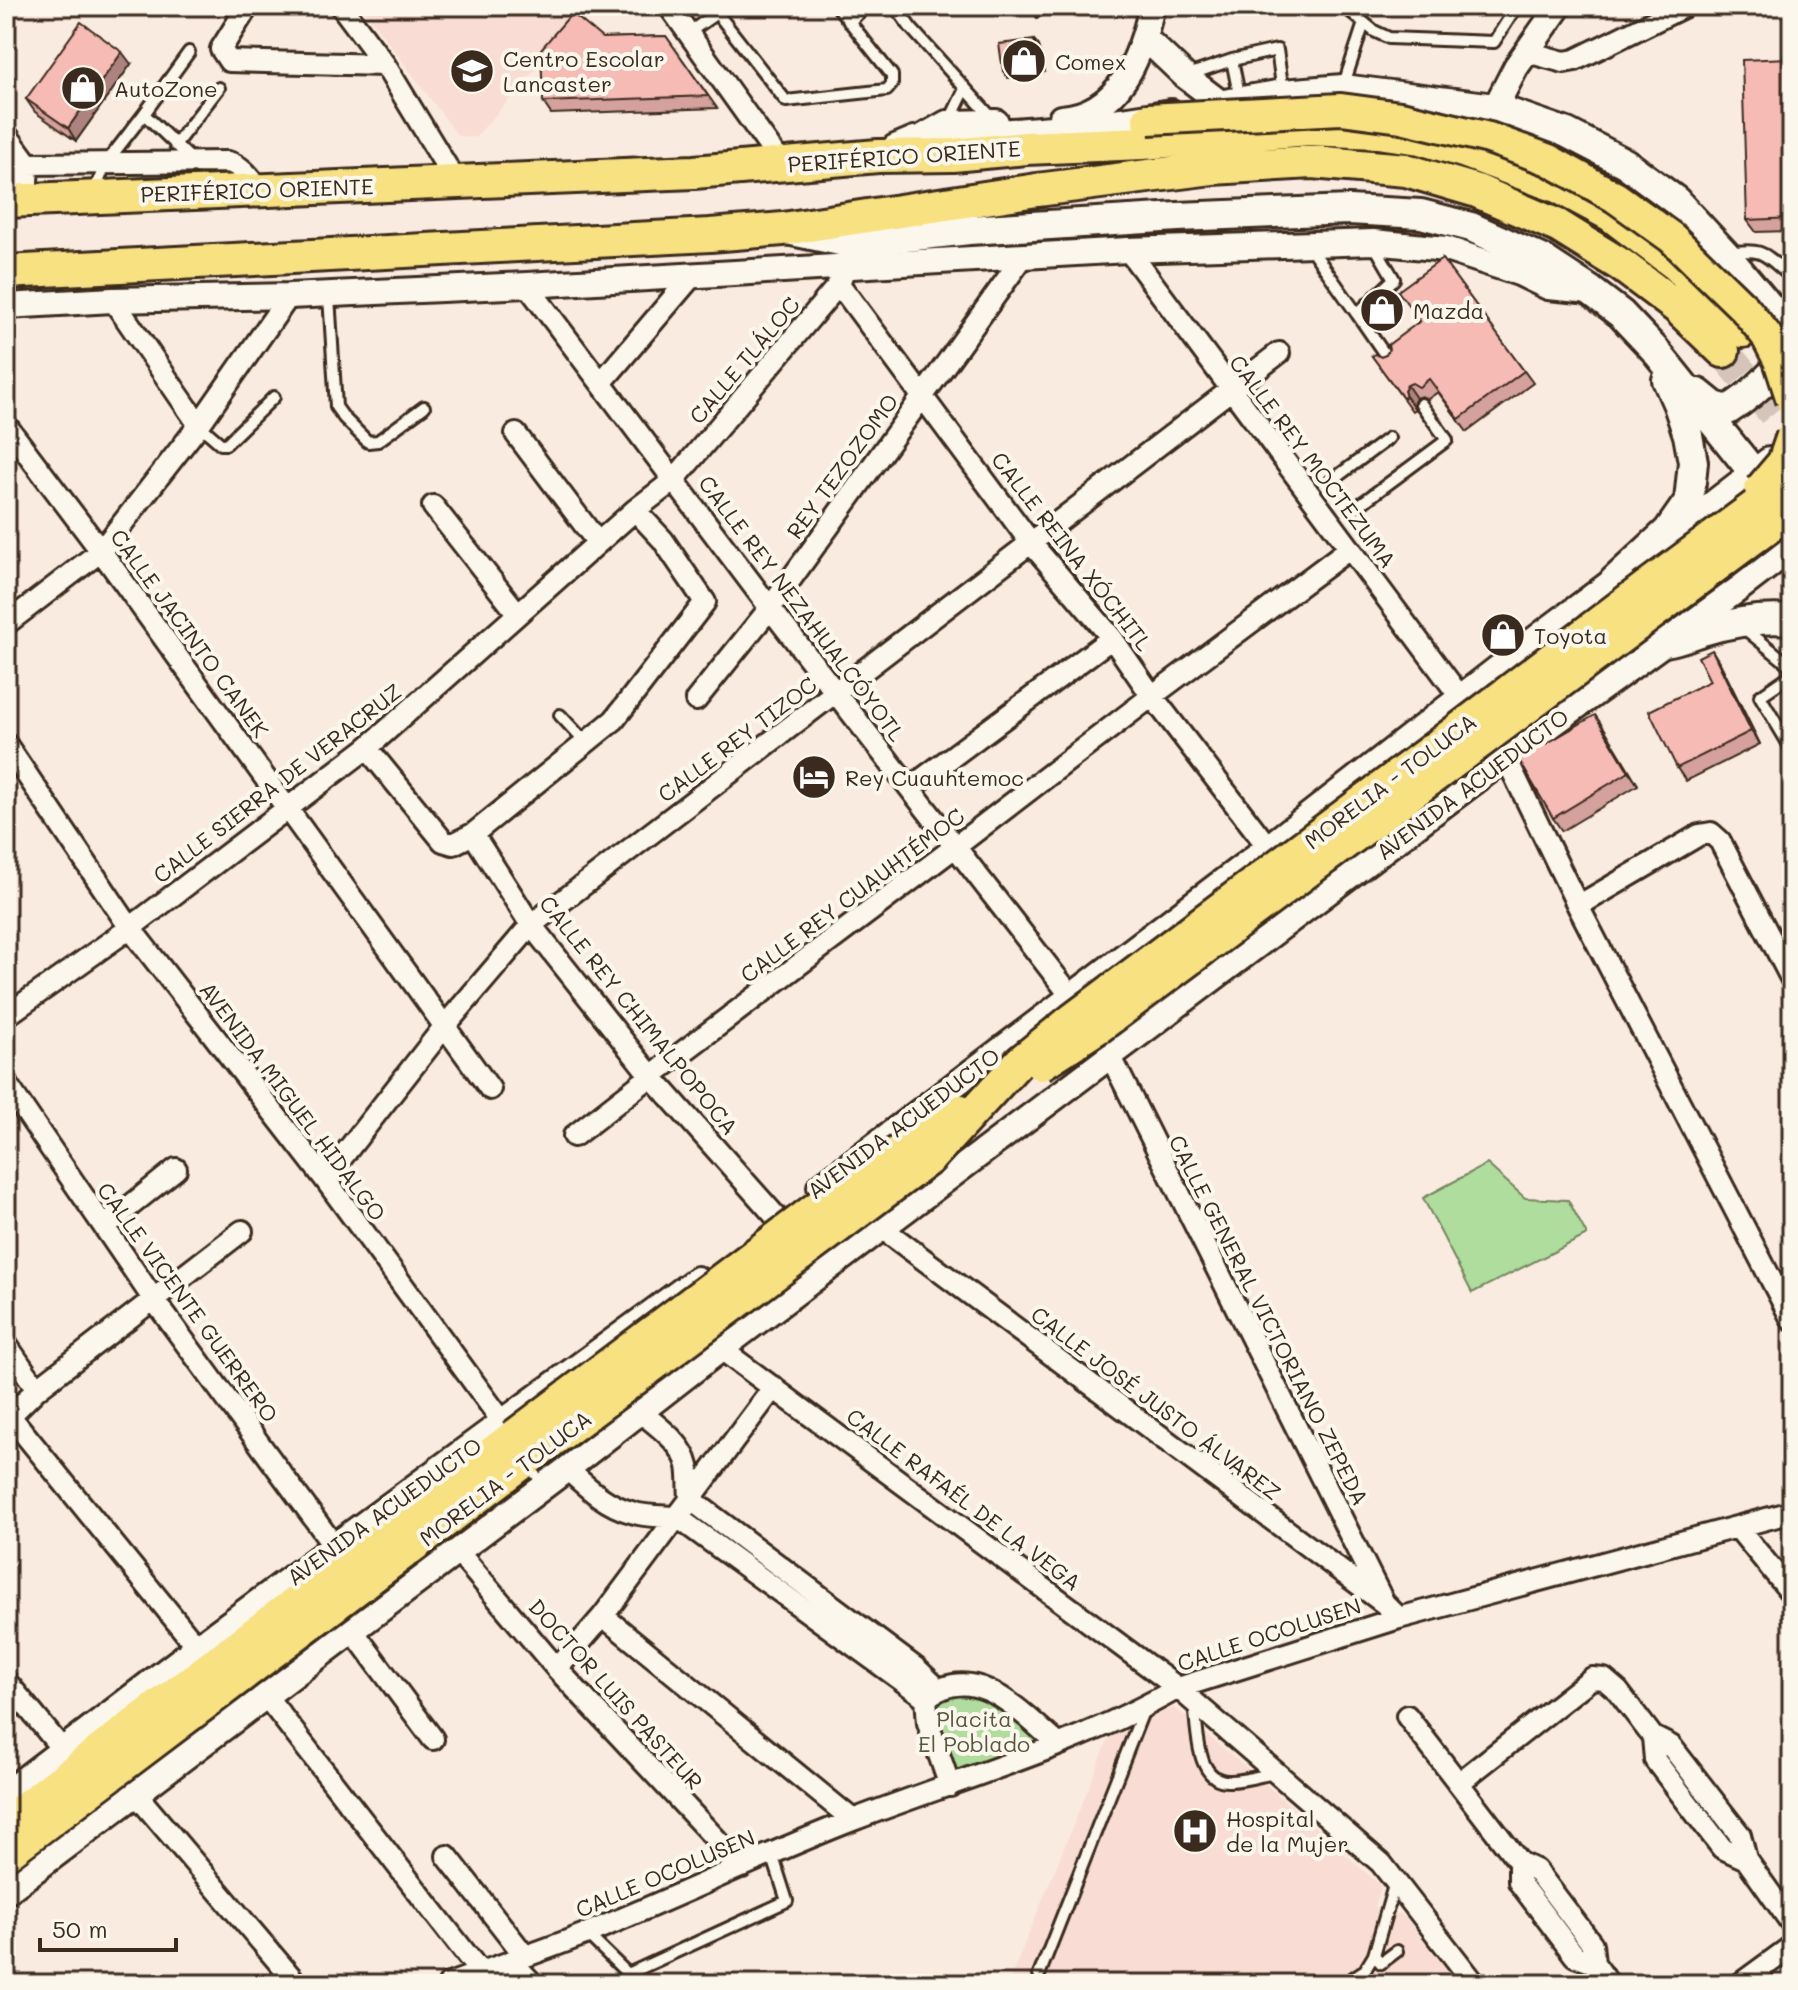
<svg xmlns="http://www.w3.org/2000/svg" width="1798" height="1990" font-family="Mali,sans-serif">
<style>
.built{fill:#f9ddd4}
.green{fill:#aedd9d;stroke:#74845e;stroke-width:2}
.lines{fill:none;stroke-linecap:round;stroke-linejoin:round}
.trunk-tunnel{stroke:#d4c4ba;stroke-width:32;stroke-dasharray:32 16;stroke-linecap:butt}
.service-casing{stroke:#3b2a1e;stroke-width:16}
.minor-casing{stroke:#3b2a1e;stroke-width:26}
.tertiary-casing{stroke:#3b2a1e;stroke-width:30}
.secondary-casing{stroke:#3b2a1e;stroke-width:34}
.primary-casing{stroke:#3b2a1e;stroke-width:36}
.trunk-casing{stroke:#3b2a1e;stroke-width:38}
.service{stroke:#fbf7ec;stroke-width:10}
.minor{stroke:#fbf7ec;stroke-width:20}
.tertiary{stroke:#fbf7ec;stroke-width:24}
.secondary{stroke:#fbf7ec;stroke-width:28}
.primary{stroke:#f8e181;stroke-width:30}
.trunk{stroke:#f8e181;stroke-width:32}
.primary-bridge-casing{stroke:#3b2a1e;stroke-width:36;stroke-linecap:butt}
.primary-bridge{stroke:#f8e181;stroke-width:30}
.wall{fill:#d4a19d;stroke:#3b2a1e;stroke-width:2}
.shaded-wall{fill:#ad837f;stroke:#3b2a1e;stroke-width:2}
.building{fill:#f7bbb6;stroke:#3b2a1e;stroke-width:2}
.labels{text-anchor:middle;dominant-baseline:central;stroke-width:8;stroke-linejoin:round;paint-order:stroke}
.poi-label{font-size:22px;fill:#3b2a1e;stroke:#fbf7ec;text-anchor:start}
.street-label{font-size:22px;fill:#3b2a1e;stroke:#fbf7ec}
.park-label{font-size:22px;fill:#58573e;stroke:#fbf7ec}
</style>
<rect width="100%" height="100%" fill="#faebe1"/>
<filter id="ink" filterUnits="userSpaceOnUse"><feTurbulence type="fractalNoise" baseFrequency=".0125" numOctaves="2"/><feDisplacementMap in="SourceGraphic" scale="16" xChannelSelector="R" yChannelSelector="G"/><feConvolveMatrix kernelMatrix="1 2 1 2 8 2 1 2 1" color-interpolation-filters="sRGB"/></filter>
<g filter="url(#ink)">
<path class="built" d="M361 6H592L475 138 458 136Z
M1173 1708 1177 1709 1259 1778 1379 1884 1381 1888 1375 1907 1393 1915 1400 1913 1404 1916 1459 1984H1008L1108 1740 1119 1728Z"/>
<path class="green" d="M1487 1164 1525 1198 1568 1200 1587 1235 1472 1293 1423 1198Z
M977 1692 1042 1737 1040 1744 951 1779 934 1708 942 1698Z"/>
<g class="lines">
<path class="trunk-tunnel" d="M1723 351 1792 435"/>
<g class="service-casing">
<path id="service" d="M895 6 910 27 993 119
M1344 6 1374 31 1389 38 1494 42 1517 6
M717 13 786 101 887 90 892 84V75L837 6
M849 22 866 6
M688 33 727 6
M1232 60 1240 99
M1188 75 1232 60 1277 50 1283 92
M1343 87 1364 23
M144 114 189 52
M950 120 965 89
M175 145 219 88
M94 192 106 163 144 114 192 160
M1309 246 1357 314 1394 279 1373 243
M1728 253C1765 247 1765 255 1792 278
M329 296 336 407 344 418 368 442 378 441 424 407
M1357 314 1390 362
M199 425 221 444H226L274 397
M1389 438 1331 481 1354 509 1447 440 1421 404
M1744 628 1792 667
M1792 674 1760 696 1792 750
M560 715 586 743
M1194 1704C1198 1729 1195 1783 1230 1781 1244 1781 1259 1776 1274 1773
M587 1934 628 1974 787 1901 772 1854
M1374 1955 1381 1963 1397 1951
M1039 1975 1144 1709
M1344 1984 1365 1970 1374 1955 1395 1882"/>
</g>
<g class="minor-casing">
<path id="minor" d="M248 6 221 49 229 61 385 65
M341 6 385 65 456 182
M669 6 781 163
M1527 52 1564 62 1575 60 1685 6
M6 134 28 164 26 200
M28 164 228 162C243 166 251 179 260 190
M1128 250 1461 698
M839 284 1031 543 1112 638 1152 696 1268 847
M527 285 770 608 1071 996
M113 300 199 425
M601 383 692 276
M6 425 101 551 490 1089
M516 434 598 543
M433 506 518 614
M6 624 101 551 199 425 289 296
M696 700 770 608 1023 257
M6 744 130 928 325 1179 513 1436 549 1483
M367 748 443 841 453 844 473 834 614 720 705 602 663 540 635 510
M1506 758 1578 906 1792 1320
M910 788 1112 638
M473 834 531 925 651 1076 778 1219
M1578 906 1699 835 1711 833 1720 841 1792 980
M6 1016 130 928 367 748 635 510 674 480 839 284 845 267
M1111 1057 1383 1601
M6 1083 154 1300 335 1547
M574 1136 651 1076 955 847 1152 696 1349 549
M325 1179 444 1027 531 925 1279 353
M104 1227 176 1169
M883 1229 1385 1604 1399 1618
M6 1344 37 1389
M721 1349 1178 1688 1381 1863 1475 1984
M641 1412C658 1427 683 1443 688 1466 690 1477 689 1488 690 1499L917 1669 938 1689
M567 1469C587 1487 605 1505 631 1512 645 1517 662 1516 677 1517L926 1698
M1738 1528 1792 1594
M458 1552 557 1669 742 1867
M603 1616 853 1820
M353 1631 433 1739
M197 1647 10 1416 37 1389 242 1231
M557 1669 603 1616 774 1387
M6 1681 62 1749
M266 1696 480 1972
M1407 1716 1519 1862 1536 1870 1592 1944 1594 1963 1609 1984
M1653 1737 1655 1760 1722 1848 1746 1859
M1460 1782 1592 1678 1604 1679 1618 1691 1653 1737 1671 1746 1740 1835 1746 1859 1792 1924
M950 1786 928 1723 926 1698C976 1659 1021 1713 1058 1744
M136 1794 297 1984
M447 1856 525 1956
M1519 1862V1882L1575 1956 1594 1963
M511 1961 533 1984
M449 1984C494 1967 540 1952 585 1934 675 1898 762 1855 853 1820 961 1778 1076 1747 1178 1688L1399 1618 1792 1512
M1740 1984 1792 1946"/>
</g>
<g class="tertiary-casing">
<path id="tertiary" d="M1145 38 1185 76 1222 104
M1495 108 1516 67 1559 6
M1061 118C1120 114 1141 56 1152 6
M917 140 947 123 996 122
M6 306 113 300 289 296 527 285 1128 250 1373 242 1446 249 1519 273 1548 287 1591 291
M1668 538 1769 460
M820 1187 1268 847 1543 633 1626 571
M6 1793 197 1647 697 1279
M6 1892 567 1469 721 1349 1506 758 1740 588 1792 548"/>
</g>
<g class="secondary-casing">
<path id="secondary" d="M1224 104 1283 94 1343 89 1495 108 1567 133 1625 163 1676 201 1725 254 1792 334
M896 149 915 141C1000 133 1087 130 1171 114
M792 231 850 243 969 230 1178 217 1349 210 1421 214 1471 227 1544 260 1591 291 1621 314 1655 350 1753 472 1776 503
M1698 393 1714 406 1728 410C1751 396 1768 379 1786 358L1784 345
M1614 581 1668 531 1689 501 1693 462 1688 435 1678 405 1667 380
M1665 642C1679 640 1690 635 1702 631 1732 622 1761 617 1792 620"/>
</g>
<g class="primary-casing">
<path id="primary" d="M6 1821 513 1436
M6 1855 529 1459"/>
</g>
<g class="trunk-casing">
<path id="trunk" d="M6 201 694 172 878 156 953 155 1026 148 1143 143 1308 129 1377 132 1420 138 1466 152 1557 186 1611 215 1677 265 1743 331
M6 272 710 235 783 229 1037 190 1212 168 1312 162 1406 170 1477 191 1558 226 1621 265 1677 307 1723 351"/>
</g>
<use href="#service" class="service"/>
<use href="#minor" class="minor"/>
<use href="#tertiary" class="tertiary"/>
<use href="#secondary" class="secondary"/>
<use href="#primary" class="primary"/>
<use href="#trunk" class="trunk"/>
<g class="primary-bridge-casing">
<path id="primary-bridge" d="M1148 119 1341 109 1401 117 1489 138 1549 160 1615 197 1672 238 1712 277 1745 309 1766 335 1779 360 1792 400
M1760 489 1783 462 1792 436
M1041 1065 1100 1027 1792 510
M513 1436 846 1185 961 1110
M529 1459 930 1159 1020 1061 1072 1019 1437 745 1646 586 1792 478"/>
</g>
<use href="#primary-bridge" class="primary-bridge"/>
</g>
<path class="wall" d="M1029 6H1067L1037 18Z
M666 36 717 108 551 114 543 102 602 38Z
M1034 40 1039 46 1045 72 1008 78 1003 71Z
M1792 58V231L1756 232 1747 220Z
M131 64 76 141 35 112 26 99Z
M1442 259 1533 383 1467 432 1438 392 1428 399 1421 396 1416 398 1413 404 1415 409 1412 411 1372 356 1381 357 1386 355 1419 321Z
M1720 663 1760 744 1686 781 1677 768 1710 681Z
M1604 728 1638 785 1562 831 1553 818Z"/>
<path class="shaded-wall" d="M1034 40 1039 46 1045 72 1040 66Z
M122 52 131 64 76 141 68 128Z
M1407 385 1416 398 1413 404 1415 409 1406 396 1404 391Z
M1712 650 1720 663 1760 744 1751 731Z
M1595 715 1604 728 1638 785 1629 772Z"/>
<path class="building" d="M572 13 602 38 666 36 708 96 543 102 541 49Z
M81 22 122 52 68 128 26 99Z
M1034 40 1040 66 1003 71 999 44Z
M1792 58V218L1747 220 1742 60Z
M1442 259 1524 371 1459 419 1429 379 1419 387 1412 383 1407 385 1404 391 1406 396 1403 398 1372 356 1375 354 1381 357 1386 355 1389 349 1388 345 1420 321 1398 291Z
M1712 650 1751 731 1677 768 1649 711 1710 681 1698 657Z
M1595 715 1629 772 1553 818 1519 760Z"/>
</g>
<defs>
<g id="shop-disc" transform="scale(2.3)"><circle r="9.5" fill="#3b2a1e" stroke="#fbf7ec"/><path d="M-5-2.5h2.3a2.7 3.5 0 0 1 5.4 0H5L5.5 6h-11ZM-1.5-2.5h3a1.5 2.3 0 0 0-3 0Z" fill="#fff"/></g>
<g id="school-disc" transform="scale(2.3)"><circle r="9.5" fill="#3b2a1e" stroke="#fbf7ec"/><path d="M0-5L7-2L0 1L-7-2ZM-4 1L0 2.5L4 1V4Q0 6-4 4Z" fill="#fff"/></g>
<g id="hotel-disc" transform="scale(2.3)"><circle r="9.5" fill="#3b2a1e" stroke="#fbf7ec"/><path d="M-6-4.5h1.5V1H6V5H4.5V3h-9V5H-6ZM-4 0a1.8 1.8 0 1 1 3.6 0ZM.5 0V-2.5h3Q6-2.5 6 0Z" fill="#fff"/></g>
<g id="hospital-disc" transform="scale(2.3)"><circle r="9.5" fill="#3b2a1e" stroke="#fbf7ec"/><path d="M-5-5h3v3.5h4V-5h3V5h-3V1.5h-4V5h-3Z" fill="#fff"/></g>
</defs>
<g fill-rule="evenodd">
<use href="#shop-disc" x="1024" y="61"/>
<use href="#school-disc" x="472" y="71"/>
<use href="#shop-disc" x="83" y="88"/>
<use href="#shop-disc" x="1382" y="310"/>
<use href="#shop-disc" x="1503" y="635"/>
<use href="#hotel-disc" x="814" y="777"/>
<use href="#hospital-disc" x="1195" y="1831"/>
</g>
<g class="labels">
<g class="poi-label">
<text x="503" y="58">Centro Escolar<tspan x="503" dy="25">Lancaster</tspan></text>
<text x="1055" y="61">Comex</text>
<text x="114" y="88">AutoZone</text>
<text x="1413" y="310">Mazda</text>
<text x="1534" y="635">Toyota</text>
<text x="845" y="777">Rey Cuauhtemoc</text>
<text x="1226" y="1818">Hospital<tspan x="1226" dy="25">de la Mujer</tspan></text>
</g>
<g class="street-label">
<text transform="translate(904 156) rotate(-4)">PERIFÉRICO ORIENTE</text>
<text transform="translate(257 190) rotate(-2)">PERIFÉRICO ORIENTE</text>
<text transform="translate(744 360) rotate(-50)">CALLE TLÁLOC</text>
<text transform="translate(1313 461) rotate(53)">CALLE REY MOCTEZUMA</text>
<text transform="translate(842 466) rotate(-54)">REY TEZOZOMO</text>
<text transform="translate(1072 551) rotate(52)">CALLE REINA XÓCHITL</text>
<text transform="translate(802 608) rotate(53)">CALLE REY NEZAHUALCÓYOTL</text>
<text transform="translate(190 633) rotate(54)">CALLE JACINTO CANEK</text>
<text transform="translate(737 739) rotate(-37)">CALLE REY TIZOC</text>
<text transform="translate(1390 781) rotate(-37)">MORELIA - TOLUCA</text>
<text transform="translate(277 783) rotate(-38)">CALLE SIERRA DE VERACRUZ</text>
<text transform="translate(1472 784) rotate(-37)">AVENIDA ACUEDUCTO</text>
<text transform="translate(852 895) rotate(-37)">CALLE REY CUAUHTÉMOC</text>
<text transform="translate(639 1015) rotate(51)">CALLE REY CHIMALPOPOCA</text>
<text transform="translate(293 1101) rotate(53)">AVENIDA MIGUEL HIDALGO</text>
<text transform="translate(903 1123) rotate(-37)">AVENIDA ACUEDUCTO</text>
<text transform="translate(188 1302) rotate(54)">CALLE VICENTE GUERRERO</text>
<text transform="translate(1269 1320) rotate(63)">CALLE GENERAL VICTORIANO ZEPEDA</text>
<text transform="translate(1156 1403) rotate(37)">CALLE JOSÉ JUSTO ÁLVAREZ</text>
<text transform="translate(505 1478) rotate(-37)">MORELIA - TOLUCA</text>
<text transform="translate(964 1499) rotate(37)">CALLE RAFAÉL DE LA VEGA</text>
<text transform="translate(384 1511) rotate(-36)">AVENIDA ACUEDUCTO</text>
<text transform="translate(1269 1634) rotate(-18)">CALLE OCOLUSEN</text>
<text transform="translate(616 1694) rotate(48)">DOCTOR LUIS PASTEUR</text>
<text transform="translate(665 1873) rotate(-23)">CALLE OCOLUSEN</text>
</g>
<g class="park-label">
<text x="974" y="1718">Placita<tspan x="974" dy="25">El Poblado</tspan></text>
</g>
</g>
<rect width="1798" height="1990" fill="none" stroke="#fbf7ec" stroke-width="32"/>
<rect x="16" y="16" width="1766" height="1958" fill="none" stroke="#3b2a1e" stroke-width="3" filter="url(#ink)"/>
<path d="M40 1938v12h136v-12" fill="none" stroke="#3b2a1e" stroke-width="4"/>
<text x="52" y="1938" font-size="24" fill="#3b2a1e" stroke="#fbf7ec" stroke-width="6" paint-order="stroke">50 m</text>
</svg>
